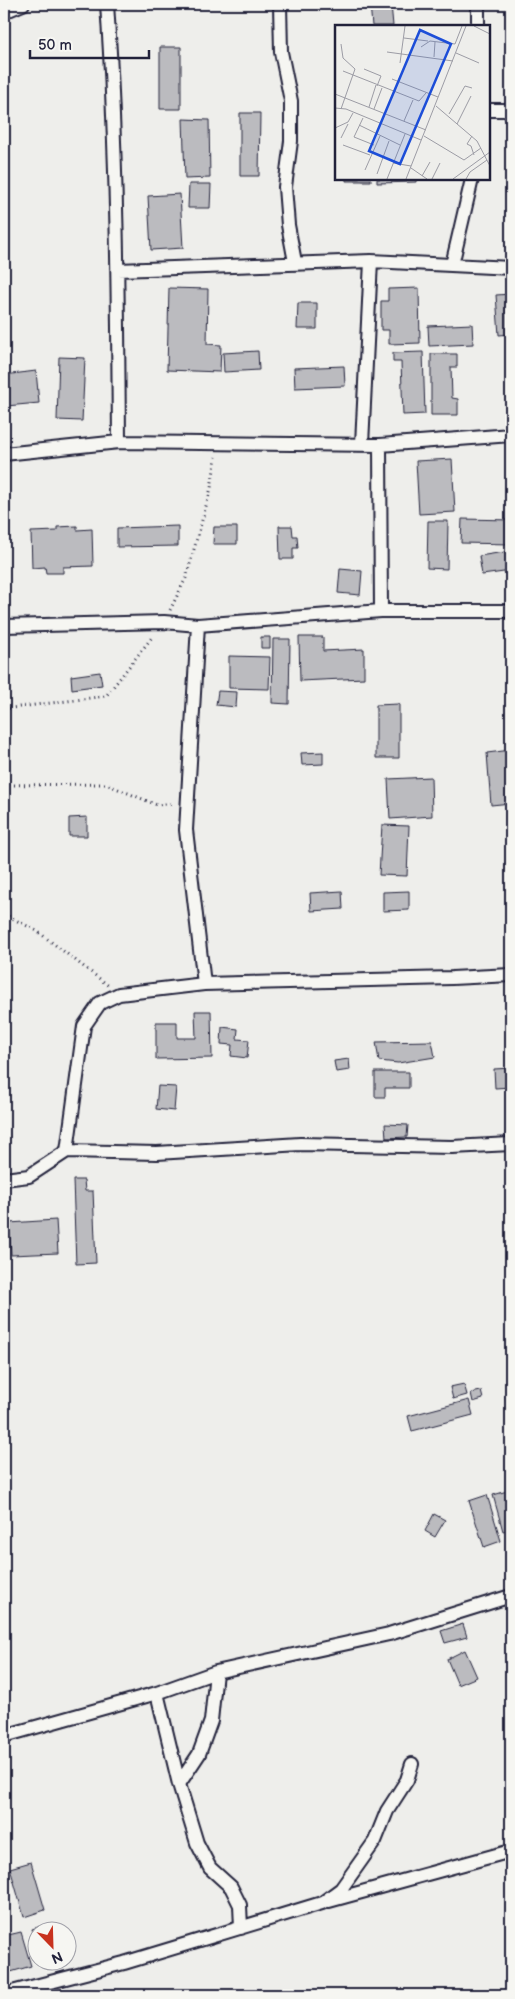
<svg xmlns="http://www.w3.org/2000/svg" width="515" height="1999" font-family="'Balsamiq Sans',sans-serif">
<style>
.building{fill:#bbbbbf;stroke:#22223b}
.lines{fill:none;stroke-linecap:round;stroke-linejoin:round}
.street-casing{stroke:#22223b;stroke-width:16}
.path{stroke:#22223b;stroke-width:3;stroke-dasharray:1 4;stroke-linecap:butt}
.street{stroke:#f6f6f2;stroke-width:12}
.inset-road{fill:none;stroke:#9c9ca5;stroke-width:1}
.view{fill:#1d4ed8;fill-opacity:0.15;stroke:#1d4ed8;stroke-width:2.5}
.inset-edge{fill:none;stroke:#22223b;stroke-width:2.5}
</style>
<rect width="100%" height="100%" fill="#eeeeeb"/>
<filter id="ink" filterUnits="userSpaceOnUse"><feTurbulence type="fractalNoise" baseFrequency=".02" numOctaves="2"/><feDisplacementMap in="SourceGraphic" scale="10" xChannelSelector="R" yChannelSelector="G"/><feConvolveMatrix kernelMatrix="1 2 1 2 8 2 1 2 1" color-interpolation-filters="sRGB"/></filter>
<g filter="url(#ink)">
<path class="building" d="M370 4H391L393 26H372Z
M160 47H181V109H160Z
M240 113H260L259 176H240Z
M183 119 209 120 210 178 185 179Z
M346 179H371V181H346Z
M377 179H416V182L377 183Z
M189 184H211L210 208H188Z
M180 194 183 248 151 250 148 196Z
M169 288 208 289 207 344 221 345 220 372 167 370Z
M419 288 420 343 389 344V330H381V301H388V289Z
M511 294V334L499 335 496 295Z
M298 303H317V329H297Z
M472 324 473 344 429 346 428 326Z
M258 351 259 370 224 372 223 353Z
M423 352 425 414 403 415 401 362H393V353Z
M431 354H457V367H451L452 398 458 399V415H431Z
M59 357 85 358 82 421 57 420Z
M344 366 345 386 295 388 294 368Z
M36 371 39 403 6 406 4 375Z
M452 459 455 512 419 514 416 461Z
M462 519 511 520V544L461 543Z
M428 521H448L447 569 427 568Z
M77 526V530L92 529 93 566 63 567V573H46L45 567 32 568 31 532 57 531V527Z
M178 526V546L117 547V528Z
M279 526H292L293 536H297L298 548H293V559H280Z
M214 527H237V544H213Z
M511 551V571L482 575 479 556Z
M340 569 362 571 360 595 338 593Z
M261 637H270V648H261Z
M299 637H323V651L364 649V678L300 681Z
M273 639H290L289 704 272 703Z
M229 656 270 657 269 689 229 688Z
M100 672 102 685 72 689 71 676Z
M218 691 237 692 236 707 216 705Z
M399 704V758H376V705Z
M511 750V803L491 805 487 753Z
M323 752V764L302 765 301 753Z
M431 777 432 816 390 819 388 779Z
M87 817V836H69V818Z
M382 825 409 826 407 876 379 875Z
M342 891 343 909 311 911 310 893Z
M409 891V910L383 911V892Z
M195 1011H211L212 1058 156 1059V1022H177V1038H196Z
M222 1027 238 1029 237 1039 249 1040 247 1058 231 1056 232 1045 221 1044Z
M432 1041 435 1057 398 1063 379 1061 376 1042Z
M349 1059 350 1070 336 1072 334 1061Z
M511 1068V1087L495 1088 494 1069Z
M375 1072H409V1088H385V1097H375Z
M158 1086 176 1087 174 1111 156 1109Z
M385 1124 408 1125 407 1137 386 1138Z
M73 1180H84L85 1191H93L96 1263 76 1264Z
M56 1220 58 1253 11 1255 9 1223Z
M464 1384 467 1395 453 1399 450 1387Z
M481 1391 483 1399 473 1402 471 1393Z
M511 1391V1404L507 1405 505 1393Z
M469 1400 473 1415 412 1431 408 1416Z
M511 1490V1529L503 1531 493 1495Z
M487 1495 501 1541 484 1547 469 1501Z
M434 1514 445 1520 435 1537 425 1531Z
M463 1624 467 1637 445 1643 441 1631Z
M465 1650 477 1677 458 1685 447 1659Z
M31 1862 45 1910 24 1917 10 1868Z
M48 1924 50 1932H38V1949L32 1929Z
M21 1932 31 1966 4 1974V1936Z
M41 1962H59V1963L43 1968Z"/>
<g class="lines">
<g class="street-casing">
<path id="street" d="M107 4C117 150 118 296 119 442
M280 4 281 52 291 101V141L285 187 288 225 295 262
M478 4V26
M4 12 23 4
M489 110H511
M452 265 472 179
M118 270 371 261 511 268
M362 444 371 261
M380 445 381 611
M4 454 119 442 380 445 511 435
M198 625 186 830 204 984
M4 626 164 622 198 625 381 611H511
M67 1151 84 1026 100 1003 119 994 204 984 452 978 511 975
M4 1179 29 1176 67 1151 157 1153 300 1144 452 1147 511 1144
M157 1693 179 1784 197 1843 210 1868 231 1887 240 1905 241 1928
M4 1736 157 1693 216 1672 389 1634 511 1596
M179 1784 199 1754 211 1721 216 1672
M329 1901 511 1851
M4 1994 124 1963 322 1903 341 1889 375 1841 387 1811 407 1780 412 1764"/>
</g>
<path class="path" d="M170 610 186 578 211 488 216 457
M4 709 106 696 153 636
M4 785 106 784 157 805 174 803
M4 914 37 931 109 986"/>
<use href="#street" class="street"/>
</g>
</g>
<g transform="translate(335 25)">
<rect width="155" height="155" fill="#eeeeeb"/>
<path class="inset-road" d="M139 1 155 9M69 13 93 16M86 22 95 16 120 19 127 1M52 27 118 36M121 28 144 38M99 32 100 17M65 38 70 1M29 44 46 51 42 61M8 46 84 76 91 68M57 54 103 72M0 69 91 105M101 81 142 116 155 141M34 82 41 60M0 83 11 84 86 115M6 84 20 44 8 33 6 19M39 84 47 63M114 89 130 61 137 63M28 93 19 112 39 120M69 96 78 75M122 99 136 71M24 100 65 120M0 103 13 97 18 88M89 111 129 135 146 123M137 111 132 119 136 121 139 130M6 113 13 99M8 120 35 130M58 138 76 141M76 143 92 154M30 145 45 111M42 149 54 116M87 151 95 137M52 154 70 109M71 154 131 1M97 154 105 138M118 154 155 127M131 154 135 147 152 135"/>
<path class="view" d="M85 5 116 19 65 139 34 126Z"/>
<rect width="155" height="155" class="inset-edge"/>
</g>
<rect width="515" height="1999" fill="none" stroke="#f6f6f2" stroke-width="20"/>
<rect x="10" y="10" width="495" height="1979" fill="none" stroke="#22223b" stroke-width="2" filter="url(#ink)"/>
<g transform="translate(52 1946) rotate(157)"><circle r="24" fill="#f6f6f2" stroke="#a1a1a9"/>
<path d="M0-4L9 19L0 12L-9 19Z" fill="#c8321e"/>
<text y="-8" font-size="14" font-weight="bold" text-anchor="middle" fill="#22223b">N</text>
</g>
<path d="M30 50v8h119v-8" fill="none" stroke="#22223b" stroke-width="2.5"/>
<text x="38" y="50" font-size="15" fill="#22223b" stroke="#f6f6f2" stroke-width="4" paint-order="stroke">50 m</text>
</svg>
